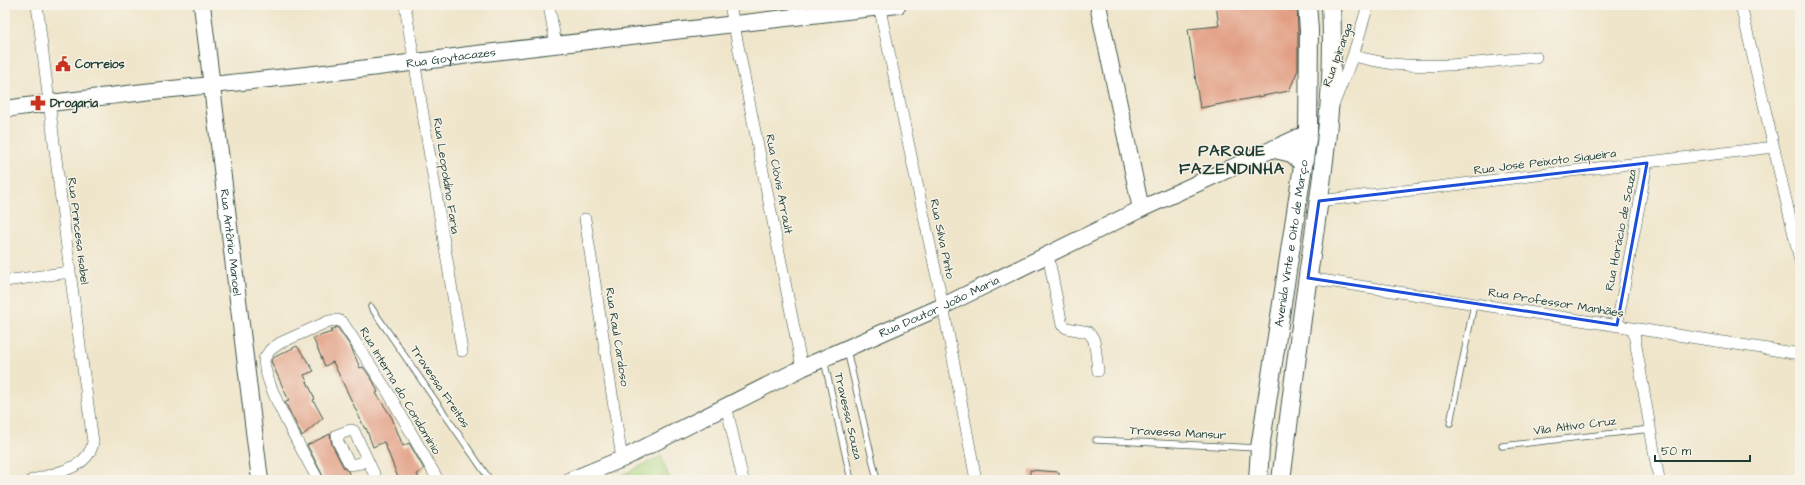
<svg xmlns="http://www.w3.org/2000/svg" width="1805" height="485" font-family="'Architects Daughter',sans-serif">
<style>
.green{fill:#acd782;stroke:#668a5b}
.building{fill:#e29e83}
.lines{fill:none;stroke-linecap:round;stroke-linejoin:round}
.lane-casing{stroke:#3e564a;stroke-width:7}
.street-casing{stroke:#3e564a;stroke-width:12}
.secondary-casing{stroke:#3e564a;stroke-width:18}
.primary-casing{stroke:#3e564a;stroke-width:20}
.lane{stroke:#fff;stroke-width:5.5}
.street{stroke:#fff;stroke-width:11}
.secondary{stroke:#fff;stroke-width:16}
.primary{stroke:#fff;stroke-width:18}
.marked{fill:none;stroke:#1d4ed8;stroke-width:3;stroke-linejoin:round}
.labels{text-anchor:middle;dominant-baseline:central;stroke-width:3;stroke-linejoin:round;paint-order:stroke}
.street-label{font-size:12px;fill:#1f3d34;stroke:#f7f3e8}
.poi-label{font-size:12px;font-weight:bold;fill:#1f3d34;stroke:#f7f3e8;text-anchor:start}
.district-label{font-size:16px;font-weight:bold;letter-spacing:1px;fill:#1f3d34;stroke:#f7f3e8}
</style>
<rect width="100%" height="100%" fill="#f7f3e8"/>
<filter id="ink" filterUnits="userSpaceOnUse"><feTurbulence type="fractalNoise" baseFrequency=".025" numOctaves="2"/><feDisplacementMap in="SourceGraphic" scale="8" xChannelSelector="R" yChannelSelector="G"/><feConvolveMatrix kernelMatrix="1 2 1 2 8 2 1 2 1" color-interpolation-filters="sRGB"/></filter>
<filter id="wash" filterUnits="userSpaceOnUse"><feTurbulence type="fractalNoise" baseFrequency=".012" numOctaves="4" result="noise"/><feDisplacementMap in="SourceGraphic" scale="16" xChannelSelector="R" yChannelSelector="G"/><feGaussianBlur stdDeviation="0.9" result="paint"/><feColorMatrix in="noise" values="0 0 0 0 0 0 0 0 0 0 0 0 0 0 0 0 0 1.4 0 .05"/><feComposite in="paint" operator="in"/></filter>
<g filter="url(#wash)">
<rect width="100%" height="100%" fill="#efe5ca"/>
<path class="green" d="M661 456 670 480H612Z"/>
<g id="blocks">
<path class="building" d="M1216 5H1297L1298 30V70L1289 91 1200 108 1188 29 1219 26Z
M337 327 351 347 360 368 363 367 373 381 378 392 376 393 392 418 403 446 409 443 424 469 417 474 420 480H399L384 442 373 447 366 428 365 429 333 362 325 366 313 338 332 332 331 330Z
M297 346 314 371 304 375 315 399 313 400 323 418 302 436 285 402 289 401 271 361 273 358Z
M330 434 332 445 344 468 348 471 351 480H325L307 445Z
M1030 470 1059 472V480H1030Z"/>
</g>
</g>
<g filter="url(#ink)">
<use href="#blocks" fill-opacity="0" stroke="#3e564a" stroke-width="1"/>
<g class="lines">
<g class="lane-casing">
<path id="lane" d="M371 307 490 480
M847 350 877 480
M824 360 851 480
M1450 423 1474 304
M1096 440 1258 448
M1502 446 1651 429"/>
</g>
<g class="street-casing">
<path id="street" d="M405 5 462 351
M549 5 556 45
M730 5 802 368
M879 5 943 306 976 480
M1741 5 1800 261
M1353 56C1366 59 1379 62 1393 64 1440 69 1489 61 1536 57
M1334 103 1353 56 1368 5
M1319 201 1774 147
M585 219 622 459
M1048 255 1062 325 1067 328 1088 332 1093 338 1095 345 1098 371
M1308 278 1800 354
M5 281 70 272
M1617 325 1647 163
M1633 328 1659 480
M726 405 743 480
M367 459 361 463 350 465 338 442 337 435 351 430 354 431 377 480
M32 480C55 473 89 469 93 442L70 272 37 5
M318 480C304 453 264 386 264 359L270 350 280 343 329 321 338 320 343 323 388 392 438 480"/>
</g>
<g class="secondary-casing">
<g id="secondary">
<path id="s1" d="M202 5 260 480"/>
<path d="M1098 5 1141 209"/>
<path id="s2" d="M5 109C159 87 314 78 468 55L898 5"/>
<path id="s3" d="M571 480 622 459 802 368 943 306 1141 209 1308 133"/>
</g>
</g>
<g class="primary-casing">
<g id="primary">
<path d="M1275 149 1292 153 1302 162"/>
<path id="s4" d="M1258 480 1260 448 1308 133 1309 30 1307 5"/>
<path d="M1281 480C1290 412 1298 344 1308 276 1321 186 1336 96 1331 5"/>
</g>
</g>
<use href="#lane" class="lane"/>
<use href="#street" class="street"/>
<use href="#secondary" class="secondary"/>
<use href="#primary" class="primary"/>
</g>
</g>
<path class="marked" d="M1647 163 1617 325 1308 278 1319 201Z"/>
<defs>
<g id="civic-bare" transform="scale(1.2)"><path d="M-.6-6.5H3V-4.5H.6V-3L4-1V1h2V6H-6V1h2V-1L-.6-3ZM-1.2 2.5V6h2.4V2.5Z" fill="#c8321e" stroke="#f7f3e8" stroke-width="2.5" paint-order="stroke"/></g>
<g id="pharmacy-bare" transform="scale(1.2)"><path d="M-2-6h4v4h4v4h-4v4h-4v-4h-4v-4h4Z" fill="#c8321e" stroke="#f7f3e8" stroke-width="2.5" paint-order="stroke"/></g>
</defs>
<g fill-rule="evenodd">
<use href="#civic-bare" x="63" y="64"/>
<use href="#pharmacy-bare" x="38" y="103"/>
</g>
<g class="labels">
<g class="street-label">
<text transform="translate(1338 55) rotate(-70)">Rua Ipiranga</text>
<text stroke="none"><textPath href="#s2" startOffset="449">Rua Goytacazes</textPath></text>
<text transform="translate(1545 162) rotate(-7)">Rua José Peixoto Siqueira</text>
<text transform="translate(446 176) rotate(81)">Rua Leopoldino Faria</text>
<text transform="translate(779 184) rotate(79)">Rua Clóvis Arrault</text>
<text transform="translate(1621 230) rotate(-79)">Rua Horácio de Souza</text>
<text transform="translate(78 231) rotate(83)">Rua Princesa Isabel</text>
<text transform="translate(942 239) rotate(78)">Rua Silva Pinto</text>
<text stroke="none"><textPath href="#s1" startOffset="239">Rua Antônio Manoel</textPath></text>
<text stroke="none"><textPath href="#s4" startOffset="239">Avenida Vinte e Oito de Março</textPath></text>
<text transform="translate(1556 303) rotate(9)">Rua Professor Manhães</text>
<text stroke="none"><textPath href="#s3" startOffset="407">Rua Doutor João Maria</textPath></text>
<text transform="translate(617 337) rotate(81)">Rua Raul Cardoso</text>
<text transform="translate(440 387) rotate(56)">Travessa Freitas</text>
<text transform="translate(400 391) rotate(59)">Rua Interna do Condomínio</text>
<text transform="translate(848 416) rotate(77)">Travessa Souza</text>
<text transform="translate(1575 426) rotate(-7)">Vila Altivo Cruz</text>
<text transform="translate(1178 433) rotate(3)">Travessa Mansur</text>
</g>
<g class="poi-label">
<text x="75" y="64">Correios</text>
<text x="50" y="103">Drogaria</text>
</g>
<g class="district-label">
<text x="1232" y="151">PARQUE<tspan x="1232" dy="18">FAZENDINHA</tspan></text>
</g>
</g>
<rect width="1805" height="485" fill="none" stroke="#f7f3e8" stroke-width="20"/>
<path d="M1655 455v6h95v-6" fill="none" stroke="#1f3d34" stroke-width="2"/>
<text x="1661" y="455" font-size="12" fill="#1f3d34" stroke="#f7f3e8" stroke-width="3" paint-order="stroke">50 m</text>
</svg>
